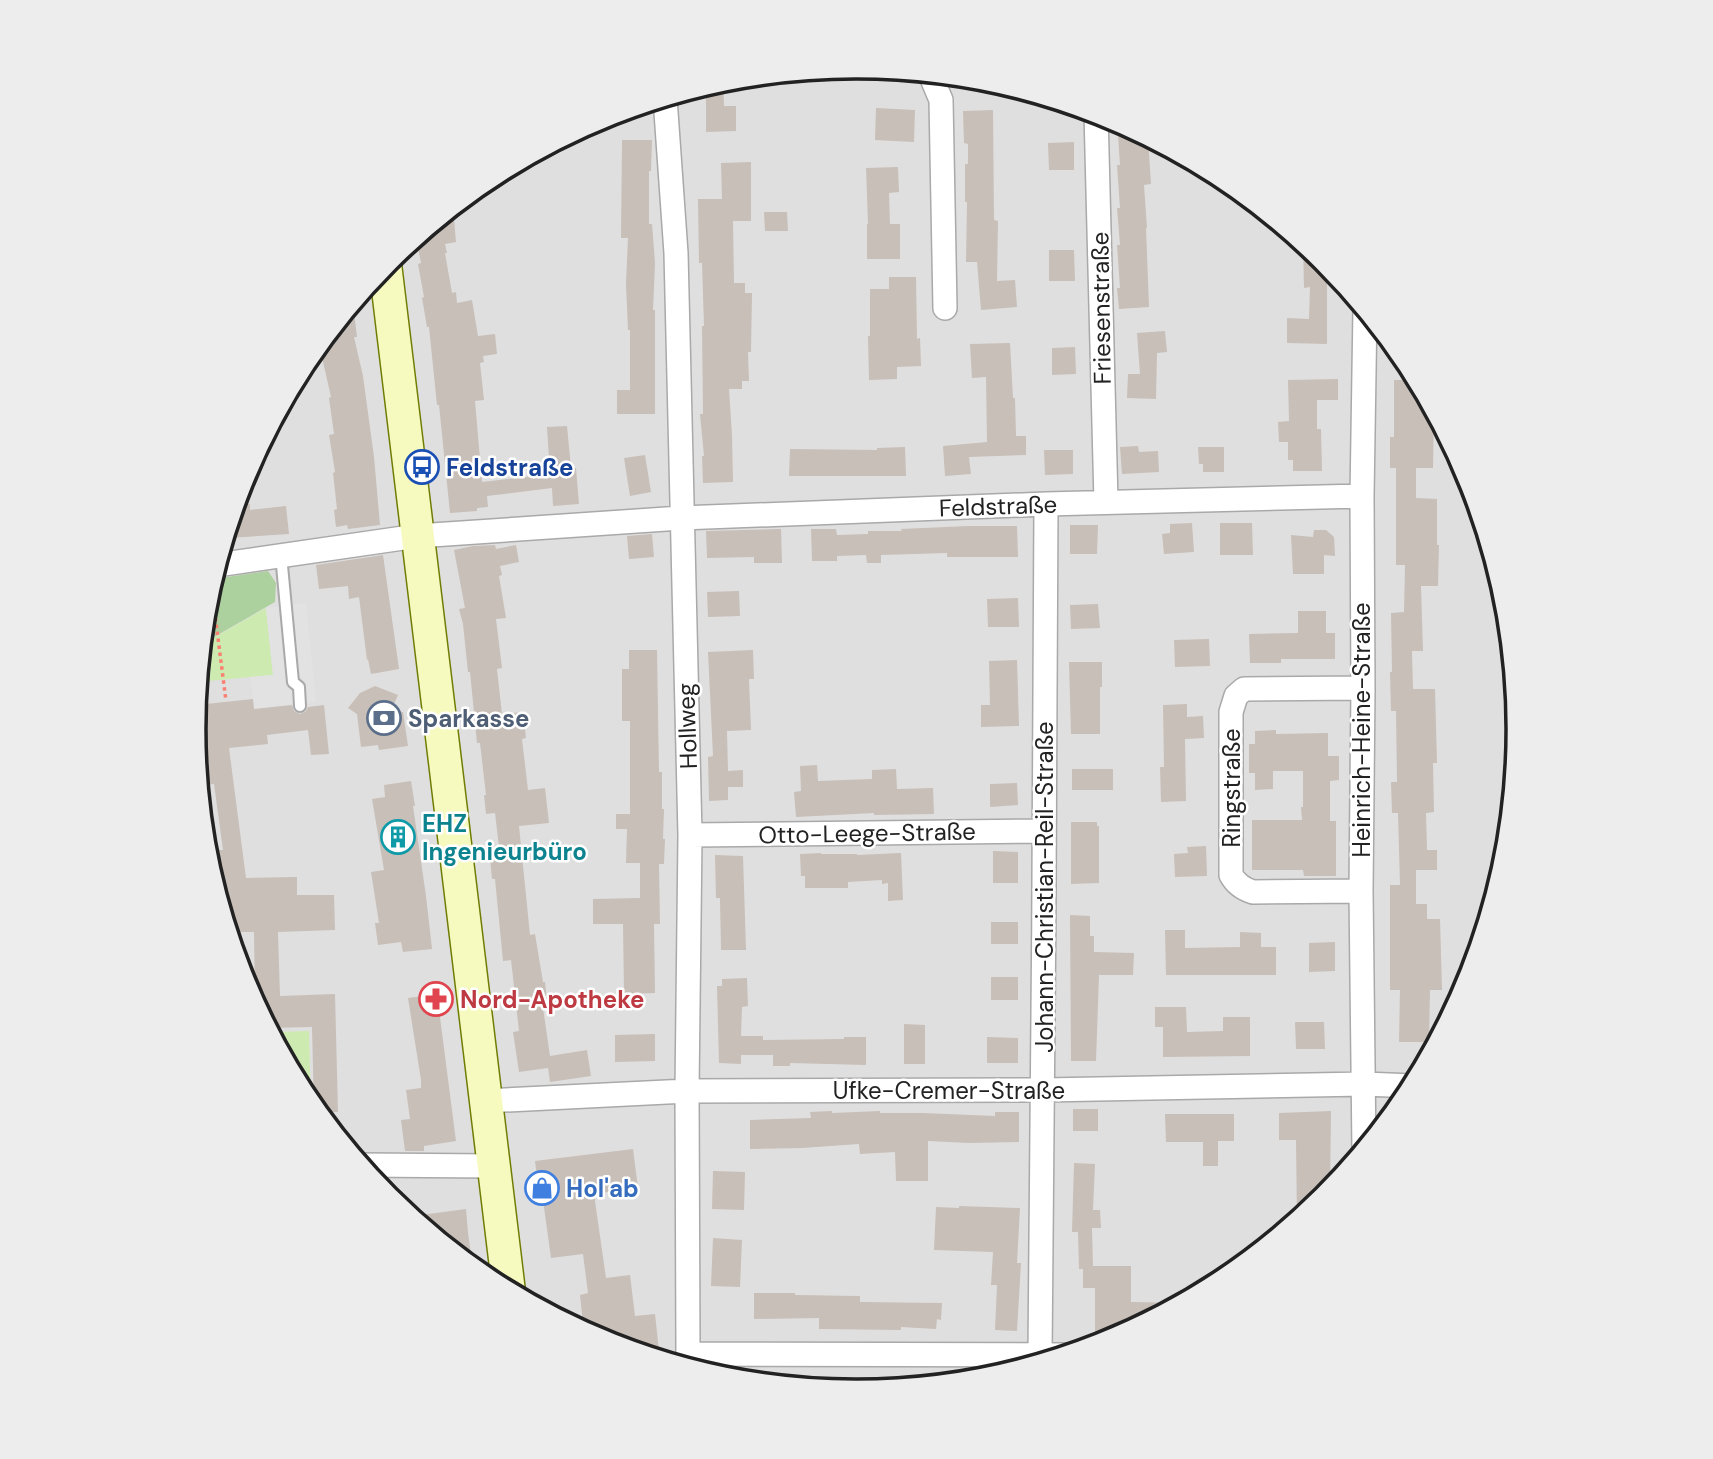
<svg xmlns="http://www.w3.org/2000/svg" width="1713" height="1459" font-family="'DM Sans',sans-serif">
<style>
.residential{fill:#e0dfdf}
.grass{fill:#cdebb0}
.forest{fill:#add19e}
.parking{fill:#e2e2e2}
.building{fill:#c7bfb8}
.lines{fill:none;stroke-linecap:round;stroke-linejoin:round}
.lane-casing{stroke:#a9a9a9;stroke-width:14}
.street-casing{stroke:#a9a9a9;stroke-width:26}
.secondary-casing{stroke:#707d05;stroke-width:35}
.path{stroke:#fa8072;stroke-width:3.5;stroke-dasharray:3.5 3.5;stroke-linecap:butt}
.lane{stroke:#fff;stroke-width:10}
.street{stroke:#fff;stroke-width:23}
.secondary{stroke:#f7fabf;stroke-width:32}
.labels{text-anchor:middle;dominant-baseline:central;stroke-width:5;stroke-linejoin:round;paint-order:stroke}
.street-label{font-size:24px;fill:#222;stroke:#fff}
.transit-label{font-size:24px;font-weight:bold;fill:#164399;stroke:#fff;text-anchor:start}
.service-label{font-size:24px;font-weight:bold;fill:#4e5e75;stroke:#fff;text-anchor:start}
.culture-label{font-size:24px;font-weight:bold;fill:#0d838f;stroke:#fff;text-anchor:start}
.health-label{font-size:24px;font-weight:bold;fill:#be3a42;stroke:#fff;text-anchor:start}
.shop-label{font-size:24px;font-weight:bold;fill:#366cbe;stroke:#fff;text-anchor:start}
.rim{fill:none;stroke:#222;stroke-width:3.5}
</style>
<rect width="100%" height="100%" fill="#f2efe9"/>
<path class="residential" d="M196 730a661 661 0 1 1 1322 0a661 661 0 1 1-1322 0Z"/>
<path class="grass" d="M266 608 273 675 198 682 202 642 208 641Z
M309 1031 311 1104 305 1097 273 1038V1032Z"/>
<path class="forest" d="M268 571 276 583 275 602 207 641 202 642 206 600 213 579Z"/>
<path class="parking" d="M306 603 316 702 254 709 250 677 273 675 266 608Z"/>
<path class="building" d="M723 80 724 106H736V131L706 132V86Z
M876 108 915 110 914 142 875 140Z
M993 110 994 220 998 221 997 281 1015 280 1017 307 981 310 977 262H966L967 202H965V164H968V144L964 143 963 111Z
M1117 121 1148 137 1151 184 1144 185 1147 228H1146L1149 307 1119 309 1117 288H1120L1117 245H1120L1117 208H1120L1117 165H1120Z
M622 140H652L651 171H649V224H652L655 263 653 310H655V414H617V390H630V330H628L626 284 628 238H621Z
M1074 142V170H1049L1048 143Z
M751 162V221H733L734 283H745V293H752L751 352H748L749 381H742V389H729L732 435 733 482 703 483 702 456H704L700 414H703L702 326H704L702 263H699L698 199H722L721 163Z
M898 167 899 192 889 193 890 224H900V259H867V224H868L866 168Z
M453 207 456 242 445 244 447 253H445L452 293 456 292 457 303 472 300 478 336 495 334 497 354 483 356 484 362 480 363 484 400 475 401 482 482 550 474 547 427 567 426 571 468H576L579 504 553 506 552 488 487 496 488 507 477 508V511L450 513 439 405H437L429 327H427L422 298 424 297 418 264 421 263 416 238Z
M764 212H787L788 231H765Z
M1303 242 1327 262V344L1287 343V318L1309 319 1310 287 1304 288Z
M1049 250H1074L1075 281H1049Z
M889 277H916L917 339 920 338 921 366 897 367V379L869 380 868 336H870V289H889Z
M353 303 357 337H354L363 376 374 457 380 525 348 529 347 525 336 527 334 510 337 509 333 473 335 472 329 435 334 434 329 398 331 397 319 344Z
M1165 331 1167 352 1157 353 1156 399 1127 398 1128 374H1140L1137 333Z
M1010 343 1013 398H1015L1016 436H1026V455L969 457 971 474 945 476 943 446 987 442 986 377 972 378 970 344Z
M1075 347 1076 374 1052 375V348Z
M1338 379V400H1317V429H1321L1322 471H1293V460H1288V442H1279L1278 422 1289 421 1288 380Z
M1394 380H1418L1434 410 1433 468H1416V498L1437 499V545H1439L1438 586H1421L1423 651H1412L1413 689H1435L1437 763H1433L1434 812 1426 813 1427 850H1437V870H1416V904H1427V919H1440L1442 990H1430L1429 1042H1399L1400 990H1390V885H1400L1398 813H1392L1391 782H1397L1396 711H1391L1390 672H1392L1391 613 1404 612 1405 565H1396V468H1390V437H1394Z
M1138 446 1139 452 1158 451 1159 472 1122 474 1120 447Z
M905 447 906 476H789L790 449 877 450V448Z
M1198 447H1224V472H1203V464H1199Z
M1044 450H1073V474L1045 475Z
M645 455 651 492 630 496 624 458Z
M250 504V510L286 506 289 534 230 538 229 527 235 506Z
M1192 523 1194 552 1164 554 1162 534 1170 533V524Z
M1220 523H1252L1253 555H1220Z
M1070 525H1098L1097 554H1070Z
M968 526H1017L1018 557H947V553L881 555V563H867L866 555 837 556V561H812L811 529H836L837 535 868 534V531H902L901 529Z
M781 529 782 563H754V557L707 558 706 531Z
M1314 530H1326L1334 537 1335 556 1324 555V574H1293L1291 535 1313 537Z
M652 534 654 557 629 559 627 536Z
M495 545 496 549 516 545 519 562 500 566 502 575 499 576 506 618 496 619 502 668 497 669 502 714 523 712 526 738 522 739 528 790 545 788 549 823 519 826 530 935 535 934 543 982H545L547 1000 542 1001 550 1056 587 1050 591 1076 550 1082 548 1068 519 1072 513 1032 519 1031 511 960 503 961 495 879H492L489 848 499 847 495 813 486 814 484 795H486L480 743H477L470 672H468L463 624 459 609 465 608 454 550 473 546Z
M383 555 399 669 371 674 368 659 367 660 359 597 349 599 348 586 319 589 316 565Z
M739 591 740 616 708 617 707 592Z
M1018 598 1019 627H988L987 599Z
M1098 604 1100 628 1071 629 1070 605Z
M1298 611H1326V633H1335V659H1281V663H1250L1249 634 1298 633Z
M1209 639 1210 666 1175 667 1174 640Z
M629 650H657L659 772H662V809H664L663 839H665L664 864H659L660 924H654L655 993 624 994 623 924H593V899L640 898V863H626L627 829H616V814H630V721H622V669H629Z
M753 650 754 679H749L751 730 727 731 728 771 743 770V787H728V800L709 801 708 757 713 756 708 652Z
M1017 660 1019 726 981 727V705H990L989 661Z
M1069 662H1102V687H1100V734H1071Z
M375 686 398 695 390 713 403 712 408 746 379 750 378 745 361 747 357 714 348 708 360 693Z
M253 699 254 709 292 705 294 711 300 714 305 712 308 707 324 705 329 754 311 755 308 730 267 735 268 744 229 748 246 878 297 877V895H334L335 930 278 932 280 996 335 994 338 1112H317L314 1109 312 1027 268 1028 255 1004 254 932H228L223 914 222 878H212L206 858 205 850H223L214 784 201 785 194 729 195 714 207 713 206 704Z
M1187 704V717L1203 716 1204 738 1185 739 1186 801 1161 802 1160 767H1164L1163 705Z
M1276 730V734L1328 733V756H1339V780L1330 781V821H1336V876H1304L1303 870H1252V820H1302L1301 807H1303V771H1273V789L1255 790V773H1249V744H1255V731Z
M817 765 818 781 872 779V770L896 769 897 789 933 788 934 814 874 815V813L796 817 794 792 801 791 800 766Z
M1072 769H1113V790H1072Z
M411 781 415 806H413L426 896 432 949 403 952 401 942 378 945 375 923H379L371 872 384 870 372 799 385 797 384 785Z
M1017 783 1018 805 990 807V784Z
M1071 822H1097V826H1099V883L1071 884Z
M1206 846 1207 876 1175 877 1174 854 1188 853 1187 847Z
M993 851 1018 852V883H993Z
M821 853V854H857V855L901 853 903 900 888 901V883L882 884V880L848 882V888H805V876H801L800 854Z
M715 855 743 856 746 950H721L720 898H716Z
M1070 915 1090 916V936H1094V952L1134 953 1133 975H1099L1096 1061H1071Z
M991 922H1018V944H991Z
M1165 930H1185V948L1240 947V932L1261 933V947H1276V975H1166Z
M1335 942V971L1309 972V943Z
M991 977H1018V1000H991Z
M747 978 748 1006 742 1007 741 1036H763V1040L844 1039V1037H866V1065L790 1063V1066H773V1055H741V1064L719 1063 717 986H722V979Z
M437 994 456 1141 424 1146V1151H405L401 1120 410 1119 406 1090 421 1088V1080L408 998Z
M1155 1007H1186L1187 1032 1223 1031V1017H1250V1056L1163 1057V1027H1155Z
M1295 1022H1324L1325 1049H1296Z
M904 1024 925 1025V1064H904Z
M655 1034V1061L615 1062V1035Z
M987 1037 1018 1038V1063H987Z
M1073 1109H1098V1131H1073Z
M832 1111V1113L880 1111V1113H923L995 1116V1112H1019V1142L969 1143 928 1141V1181H896L895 1152 860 1154 859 1144 802 1148 750 1149V1120L811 1118 810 1112Z
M1331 1111 1330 1192 1325 1199 1297 1222 1296 1140H1279V1113Z
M1165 1114H1234V1141H1218V1166H1203V1142H1166Z
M633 1149 638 1188 594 1194 606 1278 630 1275 635 1316 655 1314 659 1351 640 1353 602 1342 584 1332 580 1295 588 1293 583 1254 551 1258 543 1200H540L535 1161Z
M1074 1163 1095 1164 1093 1210H1100L1101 1228H1092L1093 1266H1131V1302L1184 1303 1118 1338H1095V1288H1083V1269H1079L1078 1232H1072Z
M713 1171 745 1172 744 1210 712 1209Z
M959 1206 1020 1208 1017 1263H1021L1017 1331 995 1330 997 1285H991L993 1252 934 1250 936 1207 959 1208Z
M466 1209 468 1233 473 1268 422 1227 421 1215Z
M713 1238 742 1240 740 1287 711 1286Z
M754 1293H795V1295L860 1296V1302L942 1303 941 1320 937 1319 936 1329 901 1327V1330L819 1329V1318L754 1319Z"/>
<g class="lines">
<g class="lane-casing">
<path id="lane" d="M281 555 293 682 299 687 300 706"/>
</g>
<g class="street-casing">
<path id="street" d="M930 74 941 100 945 308
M665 98 676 253 690 835 687 1091 688 1354 1068 1355
M1096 113 1106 502
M1046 504C1044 788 1044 1071 1040 1355L1046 1361
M217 565 417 536 681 518 1046 504 1362 496
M690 835 1043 831
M1361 891 1253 892C1243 889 1236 884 1231 875V712L1236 696 1244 689 1363 688
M485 1101 687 1091 1044 1090 1364 1084 1414 1086
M1364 1151 1361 891 1363 688 1362 496 1365 309
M360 1165 494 1166"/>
</g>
<g class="secondary-casing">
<path id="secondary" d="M385 264 509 1292"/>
</g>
<path class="path" d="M211 583 226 701"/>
<use href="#lane" class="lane"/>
<use href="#street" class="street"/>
<use href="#secondary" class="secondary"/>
</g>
<defs>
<g id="bus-ring" transform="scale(1.75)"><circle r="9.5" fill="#fff" stroke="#1a4fb4" stroke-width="1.5"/><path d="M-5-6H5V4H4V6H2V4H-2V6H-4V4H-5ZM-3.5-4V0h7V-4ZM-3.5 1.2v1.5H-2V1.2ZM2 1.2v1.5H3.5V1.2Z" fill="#1a4fb4"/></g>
<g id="bank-ring" transform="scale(1.75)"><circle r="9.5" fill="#fff" stroke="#5c6f8a" stroke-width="1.5"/><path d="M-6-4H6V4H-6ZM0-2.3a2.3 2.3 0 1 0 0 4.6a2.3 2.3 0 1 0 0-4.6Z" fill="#5c6f8a"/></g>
<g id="building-ring" transform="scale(1.75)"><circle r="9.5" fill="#fff" stroke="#0f9aa8" stroke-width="1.5"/><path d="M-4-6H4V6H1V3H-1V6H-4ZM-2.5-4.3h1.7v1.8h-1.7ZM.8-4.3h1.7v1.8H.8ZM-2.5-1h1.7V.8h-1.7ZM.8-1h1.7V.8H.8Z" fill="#0f9aa8"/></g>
<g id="pharmacy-ring" transform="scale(1.75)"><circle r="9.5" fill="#fff" stroke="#e0444e" stroke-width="1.5"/><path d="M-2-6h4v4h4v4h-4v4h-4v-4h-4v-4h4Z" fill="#e0444e"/></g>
<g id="shop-ring" transform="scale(1.75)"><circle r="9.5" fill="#fff" stroke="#3f7fe0" stroke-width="1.5"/><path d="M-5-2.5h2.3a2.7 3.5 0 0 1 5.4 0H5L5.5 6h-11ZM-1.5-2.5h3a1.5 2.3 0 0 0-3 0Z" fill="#3f7fe0"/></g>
</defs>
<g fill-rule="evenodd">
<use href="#bus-ring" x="422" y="467"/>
<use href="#bank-ring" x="384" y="718"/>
<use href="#building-ring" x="398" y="837"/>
<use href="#pharmacy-ring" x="436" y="999"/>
<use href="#shop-ring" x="542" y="1188"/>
</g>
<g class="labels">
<g class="street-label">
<text transform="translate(1101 308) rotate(-91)">Friesenstraße</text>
<text transform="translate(998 506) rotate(-2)">Feldstraße</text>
<text transform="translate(687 726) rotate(-92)">Hollweg</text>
<text transform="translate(1361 730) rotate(-90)">Heinrich-Heine-Straße</text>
<text transform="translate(1231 788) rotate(-90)">Ringstraße</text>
<text transform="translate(867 833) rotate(-1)">Otto-Leege-Straße</text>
<text transform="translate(1044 887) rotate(-90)">Johann-Christian-Reil-Straße</text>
<text x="949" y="1090">Ufke-Cremer-Straße</text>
</g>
<g class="transit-label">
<text x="446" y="467">Feldstraße</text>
</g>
<g class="service-label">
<text x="408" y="718">Sparkasse</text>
</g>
<g class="culture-label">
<text x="422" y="823">EHZ<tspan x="422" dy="28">Ingenieurbüro</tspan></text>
</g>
<g class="health-label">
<text x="460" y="999">Nord-Apotheke</text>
</g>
<g class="shop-label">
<text x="566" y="1188">Hol'ab</text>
</g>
</g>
<path d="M0 0H1713V1459H0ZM206 729a650 650 0 1 1 1300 0a650 650 0 1 1-1300 0Z" fill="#ededed" fill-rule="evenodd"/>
<path class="rim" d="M206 729a650 650 0 1 1 1300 0a650 650 0 1 1-1300 0Z"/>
</svg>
